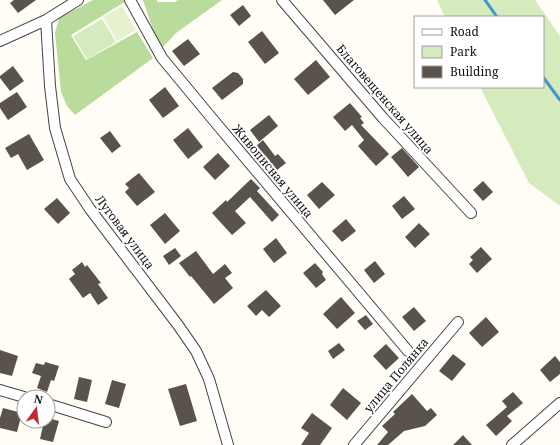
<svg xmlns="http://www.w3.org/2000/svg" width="560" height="445" font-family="'Noto Serif',serif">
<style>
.green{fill:#d5ebbd}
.forest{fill:#b9dc9c}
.pitch{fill:#e6f2cf}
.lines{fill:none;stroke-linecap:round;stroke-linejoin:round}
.stream{stroke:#3f96cf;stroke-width:3}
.building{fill:#5a524d}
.street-casing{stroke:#444;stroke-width:12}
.street{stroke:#fff;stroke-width:10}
.labels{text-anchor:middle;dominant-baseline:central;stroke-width:4;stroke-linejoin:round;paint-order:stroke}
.street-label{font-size:12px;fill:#111;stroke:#fff}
</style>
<rect width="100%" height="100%" fill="#fffdf5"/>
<path class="green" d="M437 0H535L560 36V206L529 183 480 87H543V17H445Z
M102 19 116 42 87 59 73 36Z"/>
<path class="forest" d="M93 0H128L71 35 86 60 137 32 153 58 75 115 67 106 61 92 55 33 59 18Z
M143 0H157V2H175L178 0H222L176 33 162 48 154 33Z"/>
<path class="pitch" d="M122 6 136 30 117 41 103 17Z"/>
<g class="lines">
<path class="stream" d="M485 0 497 17
M543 77 560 100"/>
</g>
<path class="building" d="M14 0H36L18 13 10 3Z
M323 0H354L335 15Z
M243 5 251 16 239 26 230 15Z
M262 31 279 53 265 64 248 42Z
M188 39 200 54 184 66 172 51Z
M316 60 330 77 308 95 294 79Z
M13 66 24 81 10 91 0 78V76Z
M233 72 238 73 243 79V84L222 100 212 88Z
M165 87 179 106 163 118 149 100Z
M17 92 27 107 8 120 0 108V103Z
M350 103 362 117 360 118 364 123 361 125 389 154 376 166 358 146 364 140 352 125 345 131 333 117Z
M269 115 278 126 259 142 250 130Z
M188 128 203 147 188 159 173 140Z
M110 131 121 146 112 153 100 138Z
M29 134 44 160 27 170 18 154 11 158 5 148Z
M263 140 275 156 278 154 286 163 277 170 265 155 262 157 254 148Z
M402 148 419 167 408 177 391 157Z
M218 153 230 166 215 180 203 167Z
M139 173 155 192 137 206 125 192 129 188 125 184Z
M251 179 260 188 257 191 279 215 272 222 250 197 235 211 246 223 232 235 212 213 226 200 227 202Z
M483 181 493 192 483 201 473 190Z
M322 182 335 195 319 209 307 195Z
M404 196 415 209 402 219 392 206Z
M57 198 70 213 58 224 44 209Z
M165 213 180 231 165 244 150 225Z
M346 219 356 231 342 242 332 231Z
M419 223 430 234 415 248 405 237Z
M276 238 287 253 274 263 263 249Z
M481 247 492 259 477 273 469 264 473 260 470 257Z
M175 248 181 256 169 265 163 256Z
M196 251 213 274 225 264 232 273 225 278 233 288 214 304 191 276 190 277 179 263Z
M375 261 385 274 374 283 364 270Z
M82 262 85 267 87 265 101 283 98 284 108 298 98 305 90 293 83 298 69 279 75 274 72 270Z
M315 263 323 272 322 274 326 280 316 288 303 273Z
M266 290 281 306 269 317 262 310 256 316 247 306Z
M341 297 355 313 337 329 323 314Z
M414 307 426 321 414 331 402 317Z
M366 315 373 324 365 330 357 321Z
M486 317 499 332 482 347 469 333Z
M339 343 345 350 333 359 328 351Z
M386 344 399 358 386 370 373 356Z
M0 350 18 356 12 376 0 373Z
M453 354 466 364 452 381 439 371Z
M555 356 560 362V374L550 382 540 370Z
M45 362 59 366 54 381 51 380 47 392 37 388 41 376 32 373 36 363 44 365Z
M79 377 92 380 87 402 74 399Z
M112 380 126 384 119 408 105 404Z
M186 384 197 421 180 426 168 389Z
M343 388 361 403 347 420 330 405Z
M513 392 523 403 507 416 512 421 496 436 486 425 507 407 502 401Z
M412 394 427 411 431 408 437 415 425 426 404 431 388 445H377L388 432 382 426 395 414 393 412Z
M3 408 22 413 17 432 0 428V418Z
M312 413 332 428 320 445H301L309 433 301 428Z
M48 418 59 421 53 442 40 439 44 421H48Z
M463 435 472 445H453Z"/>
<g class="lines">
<g class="street-casing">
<path id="street" d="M130 0 162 58 215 122 408 351
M282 0 383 118 471 213
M46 20 50 86 55 128 70 179 90 209 178 325 196 351 209 379 228 445
M0 41 46 20 78 0
M0 390 24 397
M48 404 106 422
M354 445 458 322
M512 445 560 403"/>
</g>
<use href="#street" class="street"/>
</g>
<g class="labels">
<g class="street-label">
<text transform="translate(385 99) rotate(49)">Благовещенская улица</text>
<text transform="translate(273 171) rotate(50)">Живописная улица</text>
<text transform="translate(125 232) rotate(53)">Луговая улица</text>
<text transform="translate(396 375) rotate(-50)">улица Полянка</text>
</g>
</g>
<rect x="414" y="16" width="130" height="72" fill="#ffffff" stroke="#a0a0a0"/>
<rect x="422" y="29" width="20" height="6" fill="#ffffff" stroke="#a0a0a0"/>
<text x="450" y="36" font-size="12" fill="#111111">Road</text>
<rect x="422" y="46" width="20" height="12" fill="#d5ebbd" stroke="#a0a0a0"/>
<text x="450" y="56" font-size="12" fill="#111111">Park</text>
<rect x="422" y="66" width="20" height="12" fill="#5a524d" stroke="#a0a0a0"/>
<text x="450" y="76" font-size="12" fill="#111111">Building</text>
<g transform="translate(36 409) rotate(14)"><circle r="19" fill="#ffffff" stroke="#a0a0a0"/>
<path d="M0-3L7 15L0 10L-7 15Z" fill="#c4262e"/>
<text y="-6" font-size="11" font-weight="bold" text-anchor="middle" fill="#111111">N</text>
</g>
</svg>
